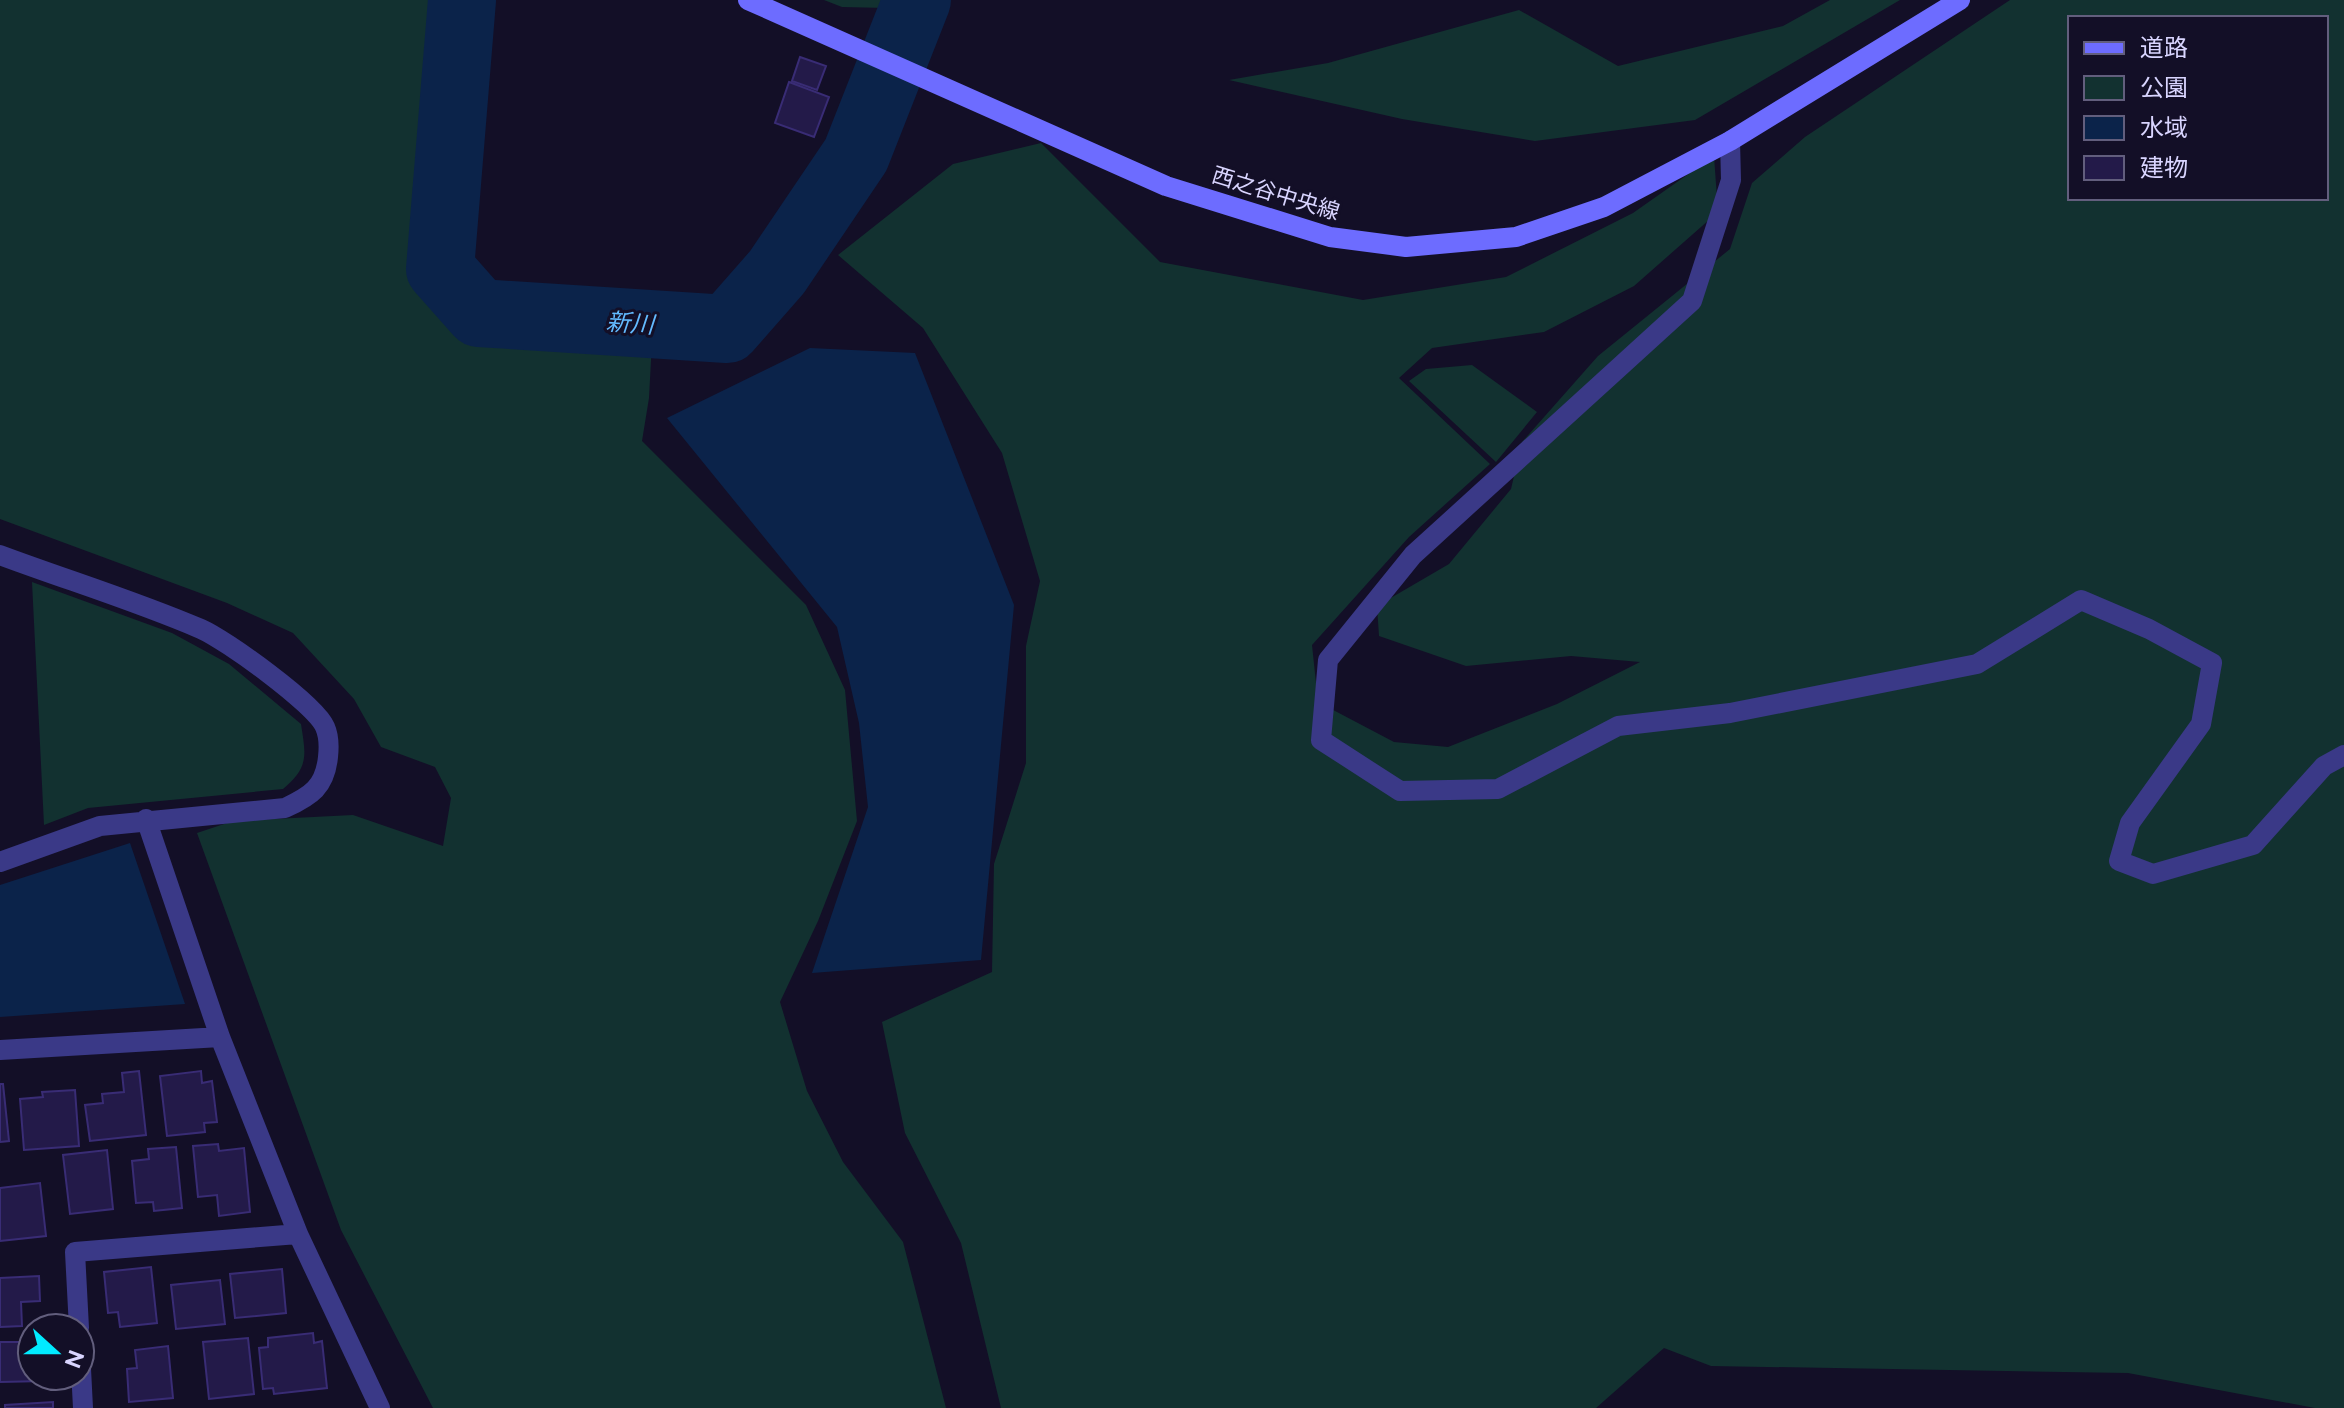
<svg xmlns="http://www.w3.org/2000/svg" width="2344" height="1408" font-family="Raleway,'Noto Sans JP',sans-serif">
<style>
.green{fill:#123130;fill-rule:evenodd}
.water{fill:#0b234a}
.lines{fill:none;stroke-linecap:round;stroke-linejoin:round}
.river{stroke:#0b234a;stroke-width:68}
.building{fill:#231a49;stroke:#392c75;stroke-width:2}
.street{stroke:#3a3987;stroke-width:20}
.secondary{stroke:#6d6cff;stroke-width:20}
.labels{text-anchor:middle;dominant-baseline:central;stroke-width:6;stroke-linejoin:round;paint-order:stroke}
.street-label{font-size:22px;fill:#d9d5ff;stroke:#130f27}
.water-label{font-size:24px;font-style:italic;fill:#63baff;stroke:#130f27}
</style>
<rect width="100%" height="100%" fill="#130f27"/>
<path class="green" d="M0 0H486L488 26 473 186V269L553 313 595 290 654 303 649 398 642 441 806 605 845 690 857 821 818 921 780 1002 807 1091 843 1162 903 1242 946 1408H433L341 1230 197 833 233 821 353 815 443 846 451 798 435 767 381 747 354 699 293 633 227 603 0 519Z
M824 0H893L887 8 842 7Z
M1830 0H1900L1695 120 1535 141 1402 119 1229 80 1328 63 1519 10 1618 66 1783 26Z
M2010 0H2344V1408H2315L2128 1373 1711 1366 1664 1348 1596 1408H1001L961 1243 905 1133 882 1022 992 972 994 864 1026 763V646L1040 581 1002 453 923 328 838 255 953 164 1041 143 1160 262 1363 300 1506 277 1633 213 1714 156 1718 212 1634 286 1544 332 1432 348 1399 378 1490 464 1409 537 1312 645 1318 702 1394 742 1448 747 1557 704 1640 662 1571 656 1466 666 1379 636 1377 606 1449 564 1511 489 1522 442 1598 356 1730 249 1752 183 1805 137ZM2070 18H2326V198H2070Z
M1472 365 1537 412 1496 462 1409 381 1426 369Z
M32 582 172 633 229 664 301 724C306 756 309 767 283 789L88 808 44 825Z"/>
<path class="water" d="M810 348 915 353 1014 605 981 960 812 973 868 807 859 723 837 627 667 418Z
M130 843 185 1004 0 1017V885Z"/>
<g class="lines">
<path class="river" d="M462 0 440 269 479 313 727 329 777 272 856 155 917 0"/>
</g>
<path class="building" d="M800 57 826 66 817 90 792 81Z
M789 82 829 97 814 137 775 123Z
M139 1071 146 1135 90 1141 85 1105 103 1103 102 1094 124 1092 122 1073Z
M201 1071 202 1083 212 1081 217 1122 204 1123 205 1132 167 1136 160 1076Z
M0 1084H3L9 1141 0 1142Z
M75 1090 79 1146 24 1150 20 1099 43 1097 42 1092Z
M218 1144 219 1151 244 1148 250 1212 219 1216 217 1195 198 1197 193 1146Z
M176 1147 182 1208 154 1211 153 1202 136 1203 132 1161 149 1159 148 1149Z
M107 1150 113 1209 70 1214 63 1155Z
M40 1183 46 1236 0 1241V1188Z
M151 1267 157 1323 120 1327 118 1312 108 1313 104 1272Z
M282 1269 286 1313 235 1318 230 1274Z
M39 1276 40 1301 21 1302 22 1326 0 1327V1278Z
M220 1280 225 1324 176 1329 171 1285Z
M313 1333 314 1343 322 1341 327 1388 274 1394 273 1388 263 1389 259 1348 268 1347V1338Z
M248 1338 254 1394 209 1399 203 1342Z
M0 1342H32V1376H44V1381L0 1382Z
M168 1346 173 1398 129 1402 127 1369 137 1368 135 1350Z
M53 1402V1408H5V1405Z"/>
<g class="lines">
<path class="street" d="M1730 141 1731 180 1692 301 1413 555 1328 660 1321 740 1400 791 1498 789 1618 726 1730 713 1977 664 2081 600 2149 629 2212 663 2201 724 2130 823 2119 861 2153 874 2253 845 2324 766 2344 755
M0 555C67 580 136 601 201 629 226 640 315 704 325 727 329 736 329 748 328 757 325 787 311 796 285 808L100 826 0 862
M146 819 220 1037 298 1234 380 1408
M0 1050 220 1037
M79 1328 75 1252 298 1234
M80 1349 83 1408"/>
<path class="secondary" d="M748 0 1166 186 1330 237 1406 247 1516 237 1604 207 1730 141 1960 0"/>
</g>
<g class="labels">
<g class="street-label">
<text transform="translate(1276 193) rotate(17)">西之谷中央線</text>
</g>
<g class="water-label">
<text transform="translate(630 323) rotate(4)">新川</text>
</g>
</g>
<rect x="2068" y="16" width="260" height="184" fill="#130f27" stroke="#625e7d" stroke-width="2"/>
<rect x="2084" y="42" width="40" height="12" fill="#6d6cff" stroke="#625e7d" stroke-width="2"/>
<text x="2140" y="56" font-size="24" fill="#d9d5ff">道路</text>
<rect x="2084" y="76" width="40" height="24" fill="#123130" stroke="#625e7d" stroke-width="2"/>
<text x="2140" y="96" font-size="24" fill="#d9d5ff">公園</text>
<rect x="2084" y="116" width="40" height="24" fill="#0b234a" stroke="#625e7d" stroke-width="2"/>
<text x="2140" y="136" font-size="24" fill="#d9d5ff">水域</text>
<rect x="2084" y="156" width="40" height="24" fill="#231a49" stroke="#625e7d" stroke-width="2"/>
<text x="2140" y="176" font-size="24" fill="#d9d5ff">建物</text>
<g transform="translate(56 1352) rotate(111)"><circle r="38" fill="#130f27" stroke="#625e7d" stroke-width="2"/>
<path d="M0-6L14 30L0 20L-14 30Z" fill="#01ebff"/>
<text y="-12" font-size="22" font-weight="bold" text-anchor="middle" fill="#d9d5ff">N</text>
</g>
</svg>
